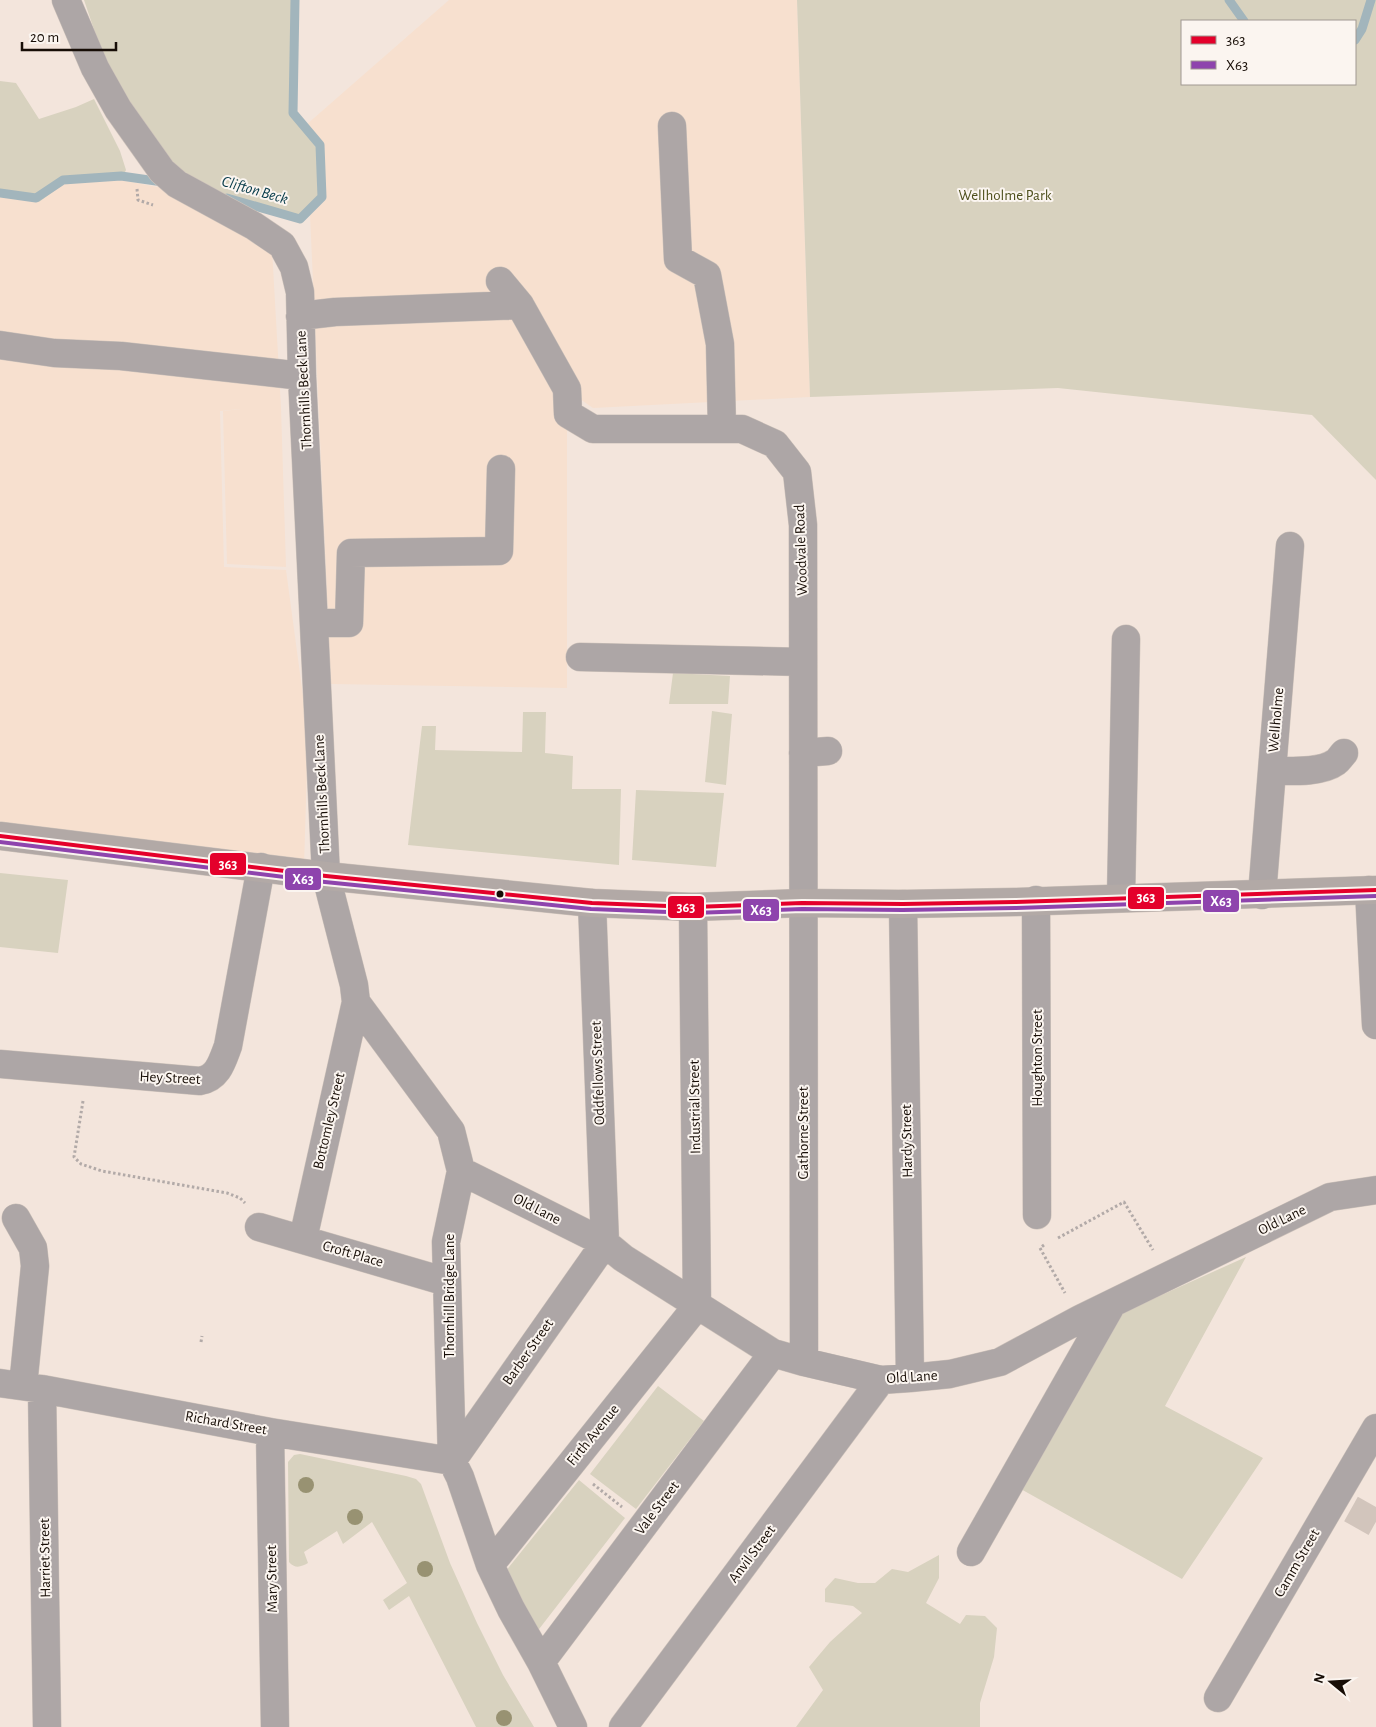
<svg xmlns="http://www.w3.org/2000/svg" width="1376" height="1727" font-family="'Alegreya Sans',sans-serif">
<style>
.built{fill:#f7e0cf}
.green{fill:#d8d2bf;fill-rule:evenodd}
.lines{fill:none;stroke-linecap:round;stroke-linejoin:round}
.stream{stroke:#a2b5bc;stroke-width:9}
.minor-tunnel{stroke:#d2c5bc;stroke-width:28;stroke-dasharray:28 14;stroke-linecap:butt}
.minor-casing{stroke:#cec3bb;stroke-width:29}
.major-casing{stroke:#cec3bb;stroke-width:29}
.path{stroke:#b2aaa8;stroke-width:3;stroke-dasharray:2.5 2.5;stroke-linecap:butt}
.minor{stroke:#ada6a6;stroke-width:28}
.major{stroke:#b2a9a6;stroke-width:28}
.bus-1-casing{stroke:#fbf5f0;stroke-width:8}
.bus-2-casing{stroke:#fbf5f0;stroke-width:8}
.bus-1{stroke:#e4002b;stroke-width:4}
.bus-2{stroke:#8e44ad;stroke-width:4}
.tree{fill:#989272}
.bus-dot{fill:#170d06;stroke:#fbf5f0;stroke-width:2}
.labels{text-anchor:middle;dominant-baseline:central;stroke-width:4;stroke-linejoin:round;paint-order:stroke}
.park-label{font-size:15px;fill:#4d4f1c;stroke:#fbf5f0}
.street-label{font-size:15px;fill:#170d06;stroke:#fbf5f0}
.water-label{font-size:16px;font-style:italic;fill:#043948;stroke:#fbf5f0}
.line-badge{stroke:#fbf5f0;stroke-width:2}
.badge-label{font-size:14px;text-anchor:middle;font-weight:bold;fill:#fff}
</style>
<rect width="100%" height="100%" fill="#f3e5dc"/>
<path class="built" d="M449 0H797L810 397 593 408 567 390V688L331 684 306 125Z
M121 180 173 190 272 249 281 408 286 567 227 564 223 411 241 409 220 411 224 567 286 570 308 733 304 867 0 831V197L39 202 65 183Z"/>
<path class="green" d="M84 0H296L293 113 320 145 322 197 300 219 198 190 162 158 104 59Z
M797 0H1376V480L1312 415 1058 388 810 397ZM1182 21H1355V84H1182Z
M0 81 16 83 39 119 76 107 94 99 120 151 126 170 121 180 65 183 39 202 0 195Z
M673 673 730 676 728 704H669Z
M712 711 732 714 726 785 705 782Z
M523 712H546L545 753 573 756 572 789H621L619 865 408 845 422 726H436L435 750 522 752Z
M636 790 724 793 716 867 632 860Z
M0 873 68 880 58 953 0 947Z
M1246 1257 1165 1406 1263 1458 1182 1579 1019 1488 1115 1316Z
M658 1386 704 1421 636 1509 590 1474Z
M300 1454 406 1476 416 1479 421 1484 450 1563 477 1623 503 1675 534 1727H476L409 1596 389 1610 383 1600 407 1583 372 1522 343 1544 337 1531 304 1552 308 1563C301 1567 295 1569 289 1562L288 1462 294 1455Z
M579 1480 625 1518 536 1633 505 1572Z
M939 1555V1578L926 1603 960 1624 966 1615 985 1616 997 1628 994 1657 980 1703V1727H796L823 1690 809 1667 830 1642 862 1613 853 1606 825 1602V1589L835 1578 858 1583H875L892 1569 908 1572Z"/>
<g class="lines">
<path class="stream" d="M1229 0 1244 21
M1355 40 1362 29 1371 0
M0 193 36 198 63 180 121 176 163 182
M227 198 300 219 322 197 320 145 293 113 295 0"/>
<path class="minor-tunnel" d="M1351 1509 1376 1523"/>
<g class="minor-casing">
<path id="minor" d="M66 0 95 68 118 109 162 171 177 184 254 226 282 245 294 267 300 292 302 376 326 876 354 985 356 1002 451 1131 461 1171 446 1242 452 1461 460 1477 490 1565 511 1609 541 1662 573 1727
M672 126 678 259 707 275 720 344 722 429
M500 281 520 305
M300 316 335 312 520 305 567 389 568 414 593 429H742L775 444 797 472 803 525 804 1362
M0 345 54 353 121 356 302 376
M315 623H349L351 553 499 551 501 469
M580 657 803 662
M803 753 828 751
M1272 771C1290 771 1321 773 1336 762 1339 760 1341 756 1344 753
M1369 890 1376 1025
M1262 895 1290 546
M1121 898 1126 639
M1036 900 1037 1215
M903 904 910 1378
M0 1064 200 1081C218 1078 222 1062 228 1046L261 867
M461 1171 605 1243 623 1258 773 1353 804 1362 881 1380 910 1378 950 1374 1000 1362 1080 1319 1330 1197 1376 1190
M16 1218 33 1248 35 1266 23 1386
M259 1227 447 1282
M303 1239 356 1002
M0 1383 42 1389 270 1432 452 1461 605 1243 592 903
M42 1389 47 1727
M270 1432 275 1727
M971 1552 1112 1304
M490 1565 697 1306 693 907
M541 1662 773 1353
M1218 1698 1376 1428
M623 1727 881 1380"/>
</g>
<g class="major-casing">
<path id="major" d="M0 836 326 876 592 903 693 907 802 903 903 904 1015 902 1376 890"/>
</g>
<path class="path" d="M137 189 138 200 153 205
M83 1101 74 1157 81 1164 102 1171 227 1193 240 1198 245 1203
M1058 1238 1124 1202 1153 1250
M1044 1245 1040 1248 1065 1293
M201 1342 202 1336
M593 1484 622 1507"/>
<use href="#minor" class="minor"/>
<use href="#major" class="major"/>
<g class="bus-1-casing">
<path id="bus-1" d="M0 836 326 876 592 903 693 907 802 903 903 904 1015 902 1376 890"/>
</g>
<g class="bus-2-casing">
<path id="bus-2" d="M0 842 325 882 591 909 693 913 802 909 903 910 1015 908 1376 896"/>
</g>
<use href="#bus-1" class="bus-1"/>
<use href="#bus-2" class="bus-2"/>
</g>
<g class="tree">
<circle cx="306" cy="1485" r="8"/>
<circle cx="355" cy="1517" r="8"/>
<circle cx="425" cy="1569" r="8"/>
<circle cx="504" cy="1718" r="8"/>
</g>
<circle class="bus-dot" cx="500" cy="894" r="4.5"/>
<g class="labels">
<g class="park-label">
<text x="1005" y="195">Wellholme Park</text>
</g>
<g class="street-label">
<text transform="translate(304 390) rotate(-93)">Thornhills Beck Lane</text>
<text transform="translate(801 550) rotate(-92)">Woodvale Road</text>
<text transform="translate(1276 720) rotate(-85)">Wellholme</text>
<text transform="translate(322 794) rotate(-93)">Thornhills Beck Lane</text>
<text transform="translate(1037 1058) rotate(-90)">Houghton Street</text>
<text transform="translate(598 1073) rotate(-92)">Oddfellows Street</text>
<text transform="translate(170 1078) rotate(3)">Hey Street</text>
<text transform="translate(695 1107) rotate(-91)">Industrial Street</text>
<text transform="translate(329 1121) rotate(-77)">Bottomley Street</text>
<text transform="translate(803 1133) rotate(-90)">Gathorne Street</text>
<text transform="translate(907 1141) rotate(-91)">Hardy Street</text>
<text transform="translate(537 1209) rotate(27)">Old Lane</text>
<text transform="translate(1282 1220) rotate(-26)">Old Lane</text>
<text transform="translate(353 1254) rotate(16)">Croft Place</text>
<text transform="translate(449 1296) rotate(-90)">Thornhill Bridge Lane</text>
<text transform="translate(528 1352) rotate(-55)">Barber Street</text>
<text transform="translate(912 1377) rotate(-4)">Old Lane</text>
<text transform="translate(226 1423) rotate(10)">Richard Street</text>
<text transform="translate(593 1435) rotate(-51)">Firth Avenue</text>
<text transform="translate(657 1508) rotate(-53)">Vale Street</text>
<text transform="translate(752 1554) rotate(-53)">Anvil Street</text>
<text transform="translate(45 1558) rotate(-91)">Harriet Street</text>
<text transform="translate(1297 1563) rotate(-60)">Camm Street</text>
<text transform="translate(272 1579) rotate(-91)">Mary Street</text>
</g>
<g class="water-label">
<text transform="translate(255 190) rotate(16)">Clifton Beck</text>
</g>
</g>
<g class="line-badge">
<rect x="209" y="852" width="38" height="24" rx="5" fill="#e4002b"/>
<rect x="284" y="867" width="38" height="24" rx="5" fill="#8e44ad"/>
<rect x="1127" y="886" width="38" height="24" rx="5" fill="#e4002b"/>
<rect x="1202" y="889" width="38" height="24" rx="5" fill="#8e44ad"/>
<rect x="667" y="895" width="38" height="24" rx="5" fill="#e4002b"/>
<rect x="742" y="898" width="38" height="24" rx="5" fill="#8e44ad"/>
</g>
<g class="badge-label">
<text x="228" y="869">363</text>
<text x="303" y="884">X63</text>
<text x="1146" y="902">363</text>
<text x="1221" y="906">X63</text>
<text x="686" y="912">363</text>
<text x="761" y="915">X63</text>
</g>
<rect x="1181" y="20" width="175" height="65" fill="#fbf5f0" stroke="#a09892"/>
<rect x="1191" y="36" width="25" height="8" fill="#e4002b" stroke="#a09892"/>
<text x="1226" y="45" font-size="15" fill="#170d06">363</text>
<rect x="1191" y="61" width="25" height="8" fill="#8e44ad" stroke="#a09892"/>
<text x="1226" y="70" font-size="15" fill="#170d06">X63</text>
<g transform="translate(1331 1682) rotate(288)" stroke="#fbf5f0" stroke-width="4" paint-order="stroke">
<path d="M0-4L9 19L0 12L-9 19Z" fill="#170d06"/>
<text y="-8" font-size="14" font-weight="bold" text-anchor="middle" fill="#170d06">N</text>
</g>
<path d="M22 42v8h94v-8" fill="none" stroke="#170d06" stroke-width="2.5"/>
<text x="30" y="42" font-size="15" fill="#170d06" stroke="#fbf5f0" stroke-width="4" paint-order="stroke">20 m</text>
</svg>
